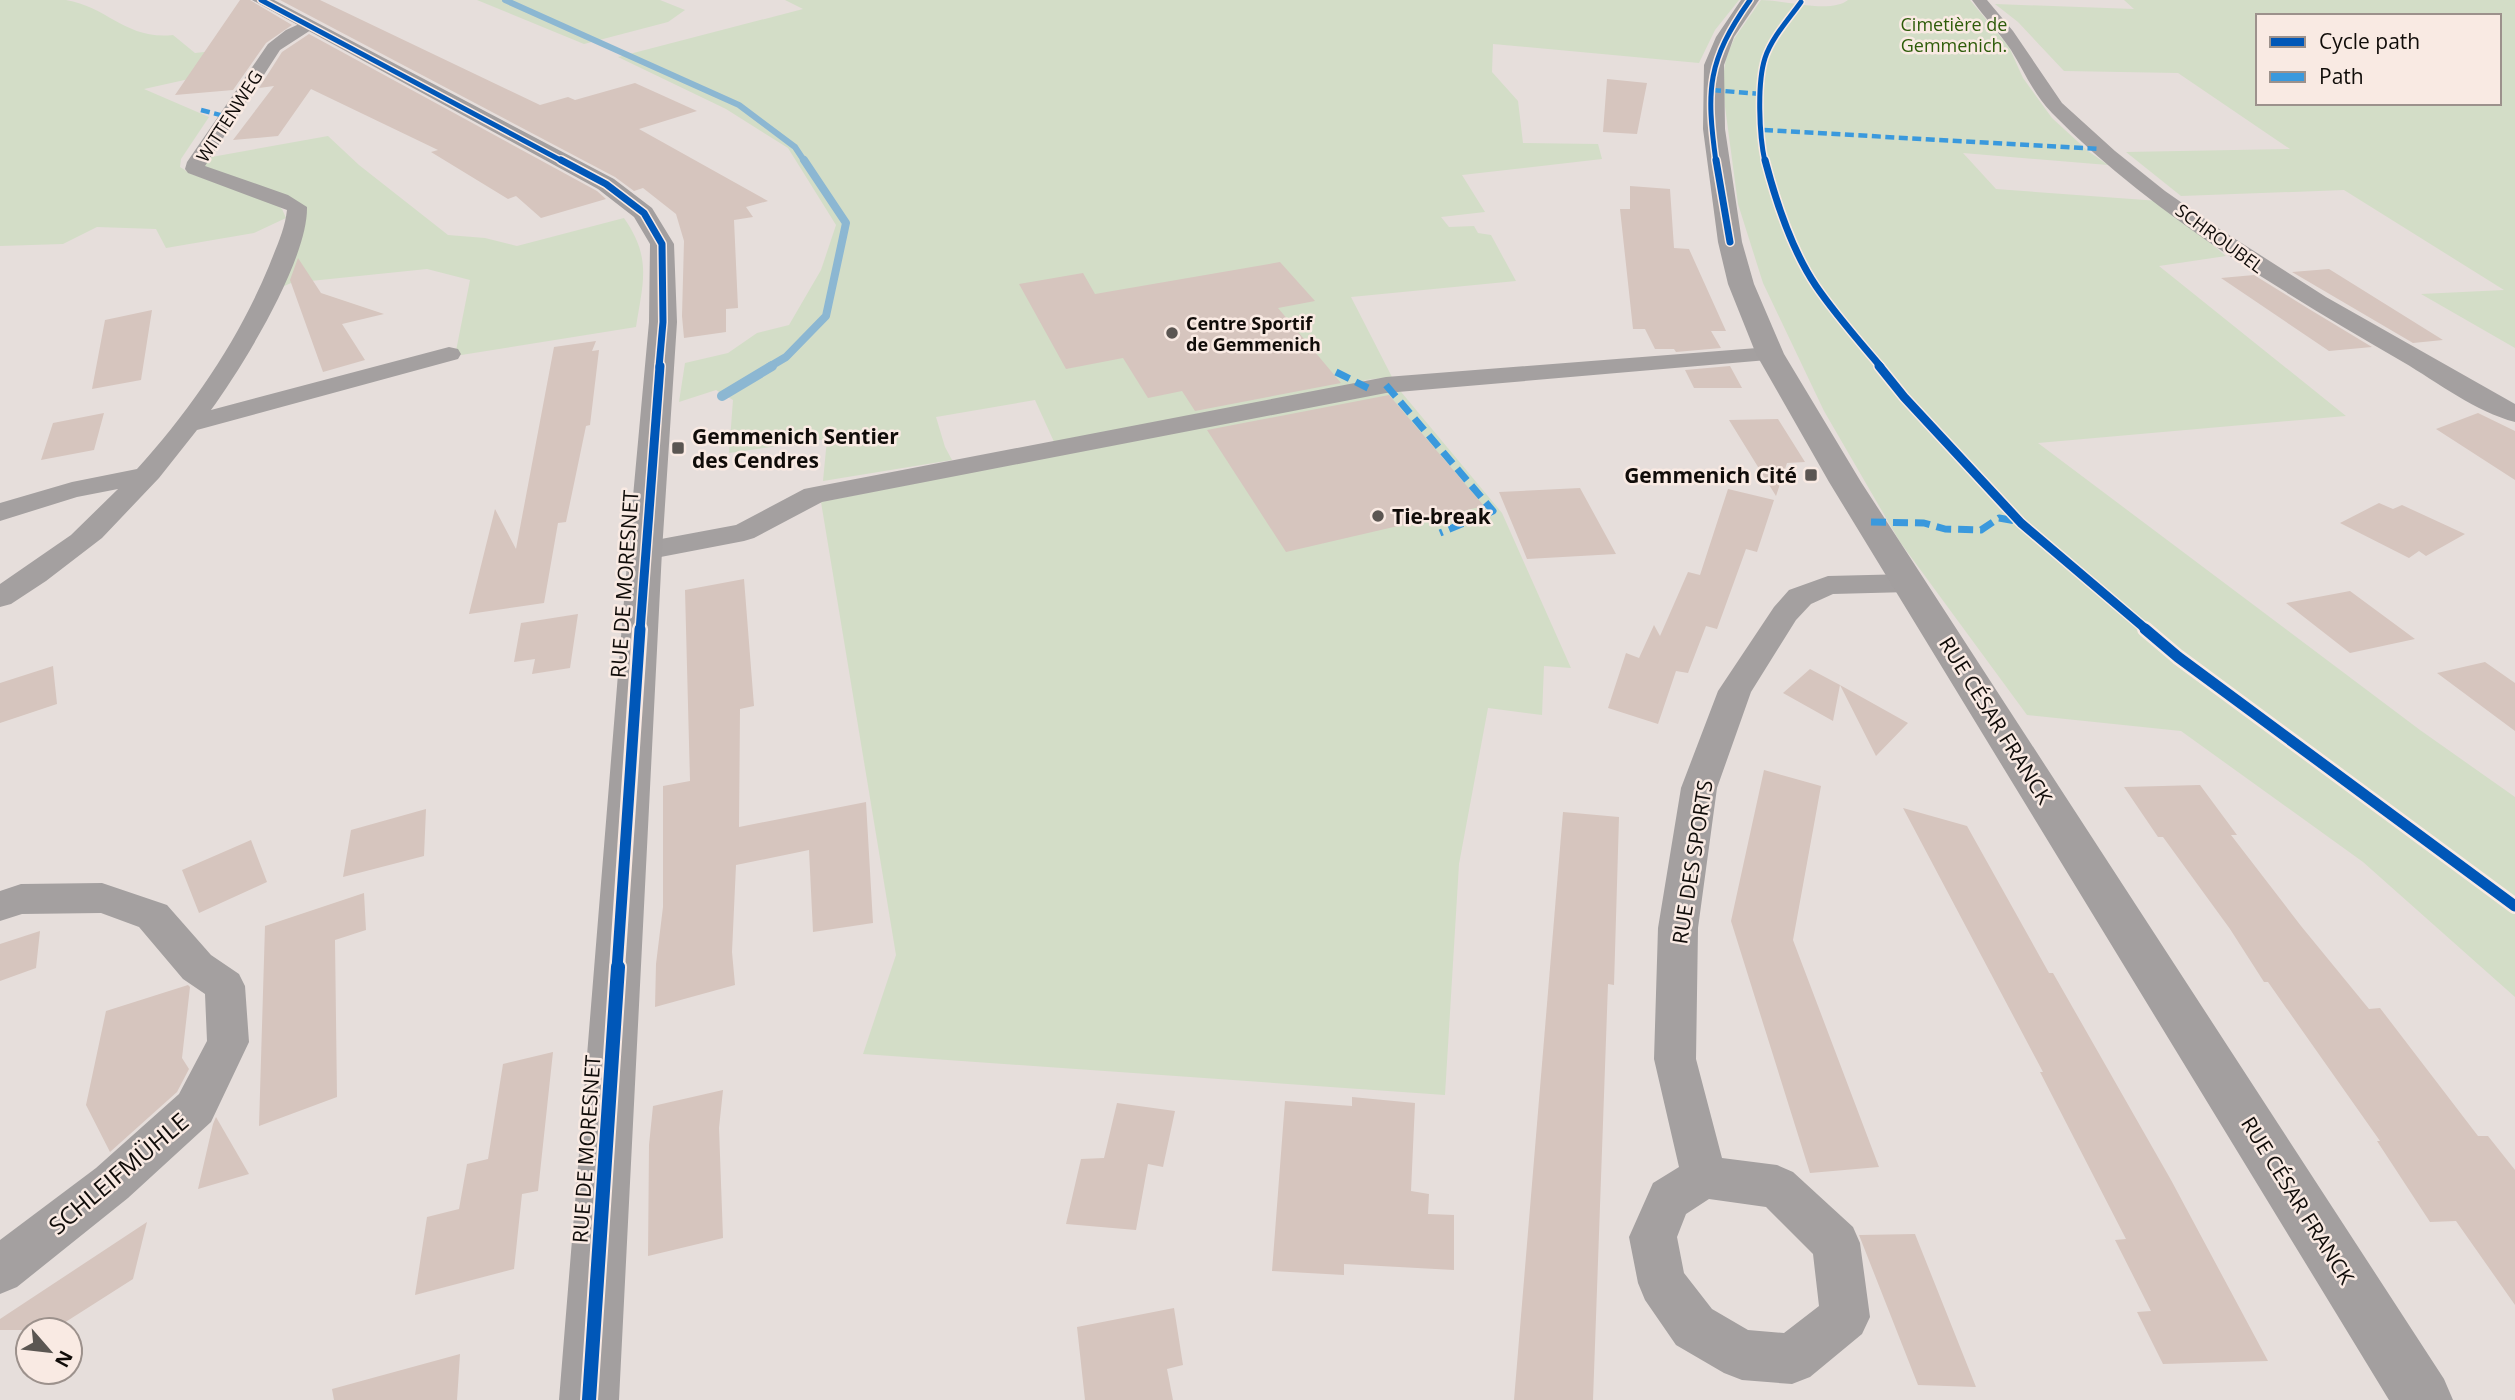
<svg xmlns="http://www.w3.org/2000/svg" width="2515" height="1400" font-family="'Open Sans',sans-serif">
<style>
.green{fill:#d3ddc7;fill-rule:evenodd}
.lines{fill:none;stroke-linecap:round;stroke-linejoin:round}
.stream-far2{stroke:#8cb7d2;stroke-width:6}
.stream-far1{stroke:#8cb7d2;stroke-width:8}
.stream{stroke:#8cb7d2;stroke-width:10}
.building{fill:#d6c5be}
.street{fill:#a4a0a0;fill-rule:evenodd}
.secondary{fill:#a39f9f;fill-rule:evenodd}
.quiet-far1{stroke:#3a99dd;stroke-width:4.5;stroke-dasharray:9 4.5;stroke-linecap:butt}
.quiet{stroke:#3a99dd;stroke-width:7;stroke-dasharray:15 7;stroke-linecap:butt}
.cycleway-far4-casing{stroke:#f9eae3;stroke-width:8}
.cycleway-far3-casing{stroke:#f9eae3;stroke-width:10}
.cycleway-far2-casing{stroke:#f9eae3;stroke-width:12}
.cycleway-far1-casing{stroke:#f9eae3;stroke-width:16}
.cycleway-casing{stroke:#f9eae3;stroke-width:18}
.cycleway-far4{stroke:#0057b8;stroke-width:5}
.cycleway-far3{stroke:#0057b8;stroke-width:7}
.cycleway-far2{stroke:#0057b8;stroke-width:9}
.cycleway-far1{stroke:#0057b8;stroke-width:11}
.cycleway{stroke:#0057b8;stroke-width:14}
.poi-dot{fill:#5b5652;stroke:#f9eae3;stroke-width:2.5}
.labels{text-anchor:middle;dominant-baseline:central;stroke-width:5;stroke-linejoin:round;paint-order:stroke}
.far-park-label{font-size:18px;fill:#2e5c0a;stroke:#f9eae3}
.far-street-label{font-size:18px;fill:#100c09;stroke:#f9eae3}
.far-poi-label{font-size:18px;font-weight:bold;fill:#100c09;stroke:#f9eae3;text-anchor:start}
.poi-label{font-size:21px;font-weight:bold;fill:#100c09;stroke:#f9eae3;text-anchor:start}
.street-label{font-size:21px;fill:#100c09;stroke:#f9eae3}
.near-street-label{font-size:24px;fill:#100c09;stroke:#f9eae3}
</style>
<rect width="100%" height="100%" fill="#e6dedb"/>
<path class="green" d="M0 0C21 0 45 0 66 0 108 7 126 40 173 35L195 53 251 47 189 79 144 89 209 117 181 159 180 167 191 174 271 201 282 209 286 218 254 233 166 248 156 229 97 227 63 244 0 246Z
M477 0H660L685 10 668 22 584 44Z
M785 0H1739L1715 30 1699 63 1493 44 1492 72 1518 101 1523 143 1598 144 1602 159 1462 175 1485 212 1441 217 1449 227 1474 226 1478 233 1491 235 1516 281 1351 297 1392 377 1365 380 1355 387 1055 444 1035 400 936 417 945 447 952 460 823 481 827 439 729 453 733 400 716 390 679 402 685 363 728 353 757 333 789 325 821 270 836 225 788 148 726 109 618 57 803 9Z
M1761 0C1784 0 1831 14 1848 0H1970L2009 47 2023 78 2052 118 2088 151 2108 165 1963 153 1996 189 2159 201 2226 256 2159 266 2346 416 2038 443 2420 730 2515 797V997L2363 862 2181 731 2027 715 1900 542 1824 411 1763 283 1738 204 1722 84 1726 58 1734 39Z
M2124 0H2515V348L2421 294 2504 290 2344 190 2181 196 2126 152 2290 149 2178 73 2064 71 2018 22 1995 4 2134 9ZM2258 16H2499V103H2258Z
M328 136 359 165 448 235 485 238 517 246 624 218C652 258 643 282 636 327L455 356 470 280 427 269 291 283 282 287 298 203 201 166 206 158Z
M1397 387 1502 513 1571 668 1544 666 1542 715 1488 708 1459 864 1445 1095 863 1054 896 955 821 502Z"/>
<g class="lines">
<path class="stream-far2" d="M505 0 739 105 795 147 805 162"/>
<path class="stream-far1" d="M769 367 786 357 826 316 846 223 804 160"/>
<path class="stream" d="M722 396 772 366"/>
</g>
<path class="building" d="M240 0H250L292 25 266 43 233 90 175 95Z
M280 0H320L540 105 568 97 575 100 635 83 697 111 639 129 768 201 746 207 753 217 734 220 738 308 726 309V332L684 338 682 316 684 241 676 214 643 188 634 191 615 177Z
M309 34 597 191 606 199 541 218 516 196 508 199 431 152 438 150 311 89 278 136 233 140 274 86 259 88 282 52Z
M1607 79 1647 83 1637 134 1603 132Z
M1630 186 1670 189 1674 248 1689 249 1726 331H1711L1721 348 1676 352 1674 349H1655L1645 329H1633L1620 209H1630Z
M298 258 321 293 384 314 342 324 365 360 323 372 290 280Z
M1280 262 1315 301 1278 308 1341 383 1195 411 1182 391 1148 398 1123 358 1066 369 1019 284 1083 273 1095 294Z
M2329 269 2443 340 2413 343 2292 272Z
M2254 275 2309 309 2372 347 2329 351 2221 278Z
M152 310 141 380 92 389 105 320Z
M596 341 592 351 599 350 590 425 586 426 566 522 558 523 544 603 469 614 495 509 516 549 554 347Z
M1730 366 1742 388H1694L1685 370Z
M1389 395 1484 506 1286 552 1207 430Z
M104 413 94 450 41 460 53 423Z
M2478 413 2515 431V480L2436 429Z
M1778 419 1805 462 1787 463 1776 496 1729 420Z
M1580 488 1616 554 1527 559 1499 492Z
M1728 489 1774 500 1757 552 1746 549 1717 629 1706 626 1688 673 1676 671 1658 724 1608 708 1626 653 1639 658 1654 625 1660 636 1688 572 1700 575Z
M2379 503 2393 509 2402 505 2465 534 2426 556 2419 551 2409 558 2340 523Z
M744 579 754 706 740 709 739 827 866 802 873 923 813 932 809 850 736 865 732 952 735 985 655 1007 656 964 663 907V786L690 781 685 590Z
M2350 591 2415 639 2350 653 2286 603Z
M578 614 570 668 532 674 535 659 514 662 521 623Z
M2485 662 2515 683V731L2437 673Z
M53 666 57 704 0 723V683Z
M1810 669 1840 685 1833 721 1783 693Z
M1840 685 1908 723 1876 756Z
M1764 770 1821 786 1793 940 1879 1167 1810 1173 1731 921Z
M2200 785 2237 835H2231L2301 926 2369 1009 2380 1008 2478 1136H2488L2515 1170V1305L2456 1221 2430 1222 2377 1141H2380L2268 982H2264L2230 929 2163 837H2158L2124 787Z
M1903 808 1967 826 2049 973H2053L2171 1180 2268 1361 2163 1364 2137 1312 2151 1311 2115 1240 2126 1239 2040 1072H2043Z
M426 809 424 856 343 877 351 830Z
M1563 812 1619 817 1614 985 1608 984 1593 1400H1514Z
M251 840 267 882 199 913 182 870Z
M364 893 366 930 335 940 337 1097 259 1126 265 926Z
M40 931 36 968 0 981V944Z
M188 985 190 987 182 1058 189 1069 177 1092 110 1152 86 1105 106 1011Z
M553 1052 538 1191 522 1194 514 1269 415 1295 427 1217 459 1209 467 1164 488 1159 503 1064Z
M723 1090 719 1128 723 1238 648 1256 649 1145 653 1106Z
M1352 1097 1415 1103 1411 1191 1429 1194 1428 1214 1454 1215V1270L1344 1264V1275L1272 1271 1285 1101 1352 1106Z
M1117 1103 1175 1111 1163 1167 1148 1164 1136 1230 1066 1224 1081 1159 1104 1158Z
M216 1117 249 1174 198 1189 213 1124Z
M147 1222 133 1279 53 1330H0V1319Z
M1915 1234 1976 1387 1918 1385 1859 1235Z
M1174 1308 1183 1365 1167 1369 1173 1400H1085L1077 1327Z
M460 1354 457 1400H334L332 1389Z"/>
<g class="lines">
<path class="street" d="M1972 0H1987L2013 31 2062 103 2115 151 2165 191 2218 228 2326 297 2515 404V422C2476 412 2437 382 2403 362 2280 290 2152 215 2052 113 2034 95 2024 71 2011 50 1999 32 1984 17 1972 0Z
M308 20 316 25 314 28 280 50 205 166 288 195 307 207C308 260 243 366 211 410L449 347 458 349 461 354 458 359 197 430 159 478 102 538 46 581 11 604 0 607V584L71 535 118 489 77 497 0 521V503L72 482 137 469C191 409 238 341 269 266 276 248 285 229 287 210L188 173 185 169 187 162 268 44 286 30Z
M1770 347 1779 349 1782 354 1779 359 1386 393 822 502 754 538 744 541 645 560 635 557 630 551 635 545 645 542 736 525 804 489 814 487 1386 377Z
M1909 574 1920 576 1924 583 1920 590 1909 592 1833 594 1811 604 1796 620 1751 692 1717 788 1698 928 1696 1059 1722 1158 1777 1165 1793 1172 1853 1227 1860 1243 1870 1317 1862 1334 1810 1377 1792 1384 1742 1380 1724 1373 1676 1345 1645 1300 1638 1283 1629 1237 1653 1183 1679 1167 1654 1059 1658 928 1681 788 1718 691 1774 607 1789 590 1828 576ZM1709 1199 1766 1207 1813 1254 1819 1306 1784 1333 1748 1330 1712 1309 1684 1273 1677 1237 1686 1214Z
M102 883 167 905 211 955 239 974 245 986 249 1042 211 1122 128 1198 17 1287 0 1294V1240L96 1168 179 1094 207 1041 205 994 183 979 139 927 101 913 22 914 0 921V891L21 884Z"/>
<path class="secondary" d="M252 0H274L614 179 652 208 674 244 677 322 662 551 619 1400H559L628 551 649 322 650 244 634 217 598 189Z
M1741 0H1759L1734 37 1724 65 1725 129 1742 242 1754 284 1784 354 1861 482 2444 1379 2453 1400H2389L1829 482 1756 354 1728 284 1718 242 1703 129 1704 65 1716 37Z"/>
<path class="quiet-far1" d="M1712 90 1760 94
M201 110 228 117
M1764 130 2099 149"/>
<path class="quiet" d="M1336 372 1368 388
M1386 385 1493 511 1440 533
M1871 522 1924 523 1945 529 1981 530 1999 518 2016 521"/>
<g class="cycleway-far4-casing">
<path id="cycleway-far4" d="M261 0 564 162
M1716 162C1706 89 1707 61 1750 0
M1765 162C1759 135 1757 83 1765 58 1772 37 1789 19 1801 2"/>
</g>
<g class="cycleway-far3-casing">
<path id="cycleway-far3" d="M561 160 606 184 644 213 662 244 663 322 659 367
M1716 160 1730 242
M1765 160C1776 202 1791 249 1816 286 1835 314 1859 341 1881 367"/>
</g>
<g class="cycleway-far2-casing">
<path id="cycleway-far2" d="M1879 366 1904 397 2021 523 2148 631
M640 631 660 366"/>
</g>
<g class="cycleway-far1-casing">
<path id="cycleway-far1" d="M2145 629 2178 657 2515 906
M617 969 640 629"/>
</g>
<g class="cycleway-casing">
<path id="cycleway" d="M589 1400 618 967"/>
</g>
<use href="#cycleway-far4" class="cycleway-far4"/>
<use href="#cycleway-far3" class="cycleway-far3"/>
<use href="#cycleway-far2" class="cycleway-far2"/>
<use href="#cycleway-far1" class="cycleway-far1"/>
<use href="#cycleway" class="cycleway"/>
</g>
<g class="poi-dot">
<circle cx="1172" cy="333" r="7"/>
<rect x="671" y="441" width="14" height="14" rx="3.5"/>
<rect x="1804" y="468" width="14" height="14" rx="3.5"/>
<circle cx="1378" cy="516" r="7"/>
</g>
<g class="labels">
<g class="far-park-label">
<text x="1954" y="24">Cimetière de<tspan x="1954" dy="21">Gemmenich.</tspan></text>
</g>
<g class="far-street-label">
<text transform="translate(229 116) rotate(-57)">WITTENWEG</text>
<text transform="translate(2220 238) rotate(36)">SCHROUBEL</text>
</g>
<g class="far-poi-label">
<text x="1186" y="323">Centre Sportif<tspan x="1186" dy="21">de Gemmenich</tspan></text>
</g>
<g class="poi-label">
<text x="692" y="436">Gemmenich Sentier<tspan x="692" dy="24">des Cendres</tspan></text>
<text x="1797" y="475" text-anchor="end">Gemmenich Cité</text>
<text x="1392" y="516">Tie-break</text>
</g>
<g class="street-label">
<text transform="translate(624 584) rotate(-86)">RUE DE MORESNET</text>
<text transform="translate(1996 720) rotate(58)">RUE CÉSAR FRANCK</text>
<text transform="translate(1692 862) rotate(-81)">RUE DES SPORTS</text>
<text transform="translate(586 1149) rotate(-86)">RUE DE MORESNET</text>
<text transform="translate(2298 1200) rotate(58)">RUE CÉSAR FRANCK</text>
</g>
<g class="near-street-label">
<text transform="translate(118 1173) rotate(-40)">SCHLEIFMÜHLE</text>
</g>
</g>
<rect x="2256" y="14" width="245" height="91" fill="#f9eae3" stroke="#9c918c" stroke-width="2"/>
<rect x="2270" y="37" width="35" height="10" fill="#0057b8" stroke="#9c918c" stroke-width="2"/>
<text x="2319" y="49" font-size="21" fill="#100c09">Cycle path</text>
<rect x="2270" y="72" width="35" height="10" fill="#3a99dd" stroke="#9c918c" stroke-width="2"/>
<text x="2319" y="84" font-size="21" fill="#100c09">Path</text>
<g transform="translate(49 1351) rotate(118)"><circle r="33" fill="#f9eae3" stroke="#9c918c" stroke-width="2"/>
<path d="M0-5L12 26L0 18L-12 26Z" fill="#5b5652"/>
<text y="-10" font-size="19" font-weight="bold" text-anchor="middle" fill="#100c09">N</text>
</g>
</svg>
